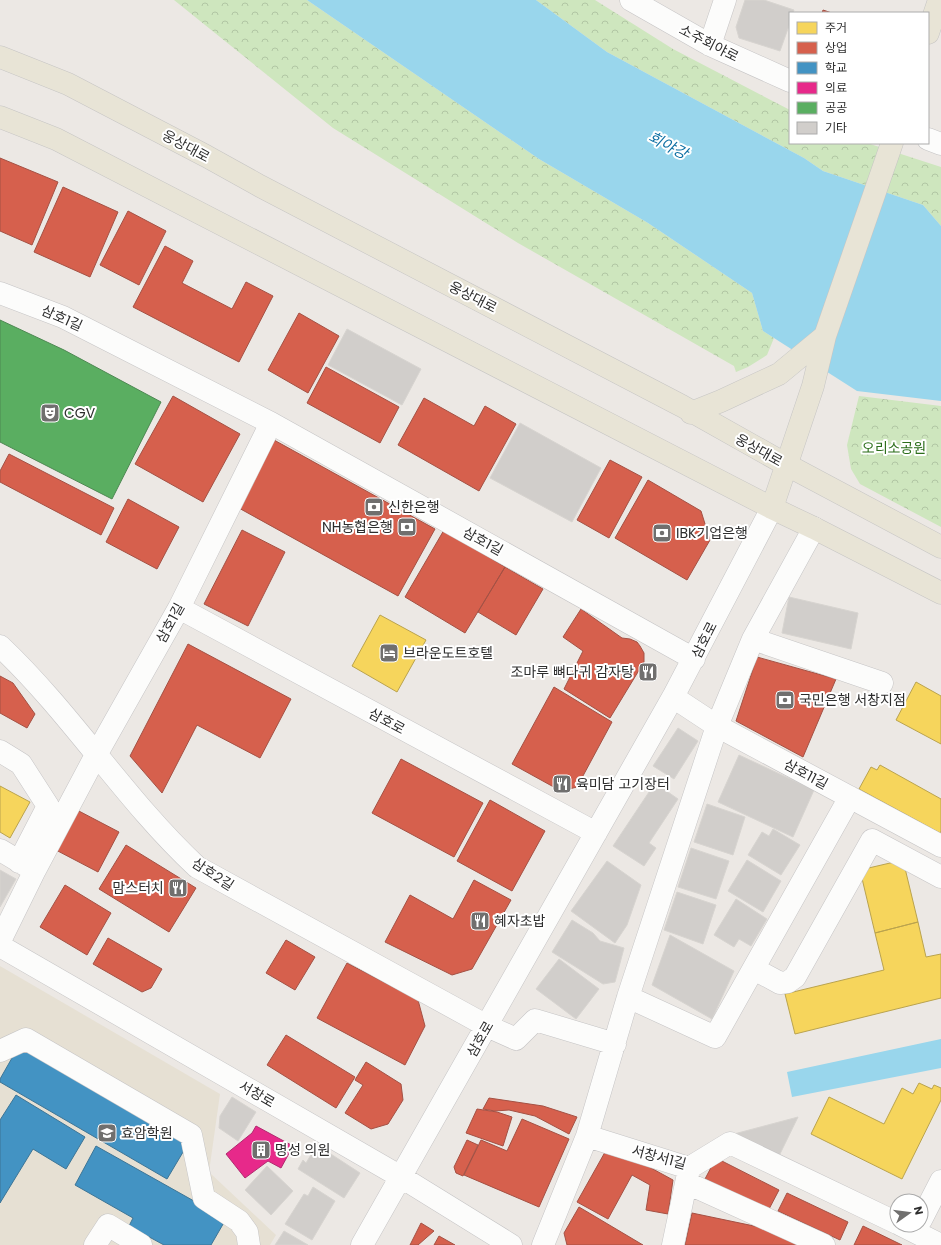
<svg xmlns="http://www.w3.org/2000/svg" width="941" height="1245" font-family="Poppins,'Noto Sans KR',sans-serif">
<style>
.education{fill:#e6e0d3}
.park{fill:url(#park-crowns)}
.water{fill:#99d6ec}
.homes{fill:#f6d55c;stroke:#baa34e}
.shops{fill:#d6604d;stroke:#a45144}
.schools{fill:#4393c3;stroke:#3d7596}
.health{fill:#e7298a;stroke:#b02a6e}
.public{fill:#5aae61;stroke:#4d8852}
.building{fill:#d1cecb;stroke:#d7d4d0}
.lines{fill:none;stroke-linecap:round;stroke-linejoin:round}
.minor-casing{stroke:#c5c4c5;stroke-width:23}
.major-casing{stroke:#c6c5c4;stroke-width:23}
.minor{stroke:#fcfcfb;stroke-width:22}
.major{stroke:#e8e4d6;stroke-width:22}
.labels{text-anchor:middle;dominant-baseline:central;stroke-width:4;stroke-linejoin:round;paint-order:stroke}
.street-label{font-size:14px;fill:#2e2e2e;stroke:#fff}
.poi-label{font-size:14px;fill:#2e2e2e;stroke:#fff;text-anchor:start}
.park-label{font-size:14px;fill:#2c6e1b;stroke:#fff}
.water-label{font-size:15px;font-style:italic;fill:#0d6fa3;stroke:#fff}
</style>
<defs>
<pattern id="park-crowns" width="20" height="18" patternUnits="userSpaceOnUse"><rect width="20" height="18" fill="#cee6be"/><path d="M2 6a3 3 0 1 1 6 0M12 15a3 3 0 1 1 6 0" fill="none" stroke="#b1c6a4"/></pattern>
</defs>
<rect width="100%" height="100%" fill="#ece8e4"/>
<path class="education" d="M0 966 220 1094 209 1172 276 1235 270 1245H0Z"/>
<path class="park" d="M174 0H307L539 159 648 223 752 293 763 331 774 338 767 355 748 367 736 372 734 366 518 243 333 128Z
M536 0H595L673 49 790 110V143H867L941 167V226L923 205 823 171 804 158 607 52Z
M859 396 941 406V527L860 484 851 469 847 445Z"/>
<path class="water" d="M307 0H536L607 52 804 158 823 171 923 205 941 226V401L857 391 763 331 752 293 648 223 539 159Z
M941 1039V1068L792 1097 787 1072Z"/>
<path class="homes" d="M380 615 426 640 397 692 352 666Z
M916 682 941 696V744L896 720Z
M880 765 941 799V831L940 833 859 789 871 767 877 770Z
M0 786 30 802 10 838 0 832Z
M903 860 918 922 875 933 860 870Z
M918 922 926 957 941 954V998L795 1034 785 994 884 970 875 933Z
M919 1083 932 1089 934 1085 941 1088V1100L902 1179 811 1134 829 1097 884 1124 902 1088 913 1094Z"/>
<path class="shops" d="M823 10 832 13H822Z
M0 158 58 182 32 245 0 231Z
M63 187 118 212 90 277 34 252Z
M128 211 166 231 139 285 100 265Z
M165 246 193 261 182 283 232 309 246 282 273 296 239 362 133 307Z
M299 313 339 336 308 393 268 370Z
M326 367 399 407 380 443 307 403Z
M173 396 240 434 203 502 135 464Z
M424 398 474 426 485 406 516 424 479 491 398 445Z
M274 440 435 529 398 596 237 507Z
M9 454 114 508 101 535 0 482V471Z
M610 460 642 477 609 538 577 520Z
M648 480 701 511 710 540 687 580 615 538Z
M128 499 179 527 157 569 106 542Z
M242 530 285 552 248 626 204 604Z
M444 530 505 567 465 633 405 597Z
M505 567 543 589 516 635 478 612Z
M581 609 622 638 630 639 637 642 640 646 644 653V662L610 718 564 689 583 651 563 637Z
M188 644 291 699 260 758 197 725 162 793 130 756Z
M757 657 836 679 803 757 736 721Z
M0 676 13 683 35 714 27 728 0 713Z
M554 687 612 722 577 787 561 791 512 764Z
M401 759 483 803 454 857 372 813Z
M490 800 545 831 512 891 457 861Z
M75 809 119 832 98 872 54 849Z
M126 845 196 888 169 932 99 889Z
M474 880 511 900 472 969 452 975 385 942 410 895 453 919Z
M65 885 111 913 87 955 40 927Z
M108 938 162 969 151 988 142 992 93 964Z
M286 940 315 957 295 990 266 973Z
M347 963 418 1000 425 1026 405 1065 317 1018Z
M286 1035 355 1077 336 1108 267 1065Z
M366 1062 401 1084 403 1100 388 1124 371 1129 345 1113 363 1085 355 1080Z
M489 1098 543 1106 577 1117 569 1134 535 1116 509 1110 495 1111 483 1109Z
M477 1109 497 1112 512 1117 503 1146 466 1133Z
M522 1119 569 1139 539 1207 464 1175 481 1140 507 1151Z
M467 1140 478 1145 463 1176 456 1173 454 1167Z
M609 1145 673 1180 668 1214 646 1210 650 1185 632 1175 608 1219 577 1202Z
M716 1158 779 1190 768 1211 705 1179Z
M787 1193 848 1222 840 1240 778 1211Z
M579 1207 643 1245H567L564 1233Z
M692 1213 773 1230 808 1245H685Z
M421 1223 434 1231 418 1245H410Z
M863 1226 902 1245H854Z
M439 1236 455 1245H434Z"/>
<path class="schools" d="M20 1044 189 1142 167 1179 0 1082V1079Z
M16 1095 85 1137 66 1169 33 1149 0 1203V1120Z
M96 1146 226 1219 211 1245H164L129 1226 133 1218 75 1185Z"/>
<path class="health" d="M256 1126 293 1146 281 1168 268 1161 245 1178 226 1154 252 1133Z"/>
<path class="public" d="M0 320 64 350 161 402 112 499 0 442Z"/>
<path class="building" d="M745 0H764L794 10 793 13H790V23L780 51 739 38 736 27Z
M347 329 421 369 402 405 328 365Z
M520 423 601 468 572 522 490 478Z
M789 597 858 613 851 649 782 633Z
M678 728 698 741 674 779 653 766Z
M739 755 814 790 793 837 718 802Z
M655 783 678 799 649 843 656 848 644 866 613 846Z
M707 804 745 817 733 855 694 842Z
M773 829 800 845 781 875 748 855 762 832 769 836Z
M691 848 729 861 716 899 678 887Z
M747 860 781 881 763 912 728 891Z
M607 861 641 885 627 925 615 943 571 911Z
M0 870 16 879 0 907Z
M677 892 716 905 703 944 664 930Z
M736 899 767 919 751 946 739 939 734 947 714 935Z
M572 920 593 933 600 941 624 948 615 982 603 984 552 952Z
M670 935 734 971 712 1019 652 985Z
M559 959 599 989 576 1019 536 989Z
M232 1097 256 1112 238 1141 219 1128 220 1116Z
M798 1117 778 1158 734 1134Z
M317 1145 360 1173 344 1198 298 1169 303 1160 306 1163Z
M267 1166 293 1191 271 1215 245 1190Z
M313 1187 335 1201 312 1240 285 1224 304 1194 308 1196Z
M284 1231 308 1245H275Z"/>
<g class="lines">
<g class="minor-casing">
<path id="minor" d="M631 0 710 45 790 81
M710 45 725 0
M928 139 941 144
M0 293 63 317 271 423 694 659
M179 608 596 833
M753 639 882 683
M0 646C72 714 125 800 197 867L487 1026 516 1039 535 1020 615 1044
M673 697 717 726 941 846
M0 751 21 764 48 806 19 862
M0 850 32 869
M0 941 35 870 96 755 179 608 271 423
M0 946 401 1177 511 1245
M754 969 780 983 788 982 795 977 872 840 941 877
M628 997 715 1037 850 797
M0 1051 26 1039 191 1135 204 1198 239 1221 247 1232 249 1245
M587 1136 689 1168 730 1143 897 1223
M687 1183 824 1245
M921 1220 941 1181
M901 1225 941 1245
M95 1245 108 1225 141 1245
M362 1245 673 697 772 508
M543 1245 587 1136 628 997 717 726 753 639 814 528
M673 1245 689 1169"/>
</g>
<g class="major-casing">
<path id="major" d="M928 33 939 0
M0 57 68 84 206 156 260 186 682 406 787 465 941 547
M0 117 56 139 772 508 814 528 941 593
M691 413 721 401 779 374 825 336
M772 508 813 386 825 336 892 143"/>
</g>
<use href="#minor" class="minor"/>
<use href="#major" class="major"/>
</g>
<defs>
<g id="theatre-square" transform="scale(1)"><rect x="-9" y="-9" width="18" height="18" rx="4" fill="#706f6e" stroke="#fff"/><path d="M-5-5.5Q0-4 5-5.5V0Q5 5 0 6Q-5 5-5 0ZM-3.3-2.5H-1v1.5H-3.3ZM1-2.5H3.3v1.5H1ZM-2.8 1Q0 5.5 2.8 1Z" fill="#fff"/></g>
<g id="bank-square" transform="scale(1)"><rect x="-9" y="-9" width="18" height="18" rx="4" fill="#706f6e" stroke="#fff"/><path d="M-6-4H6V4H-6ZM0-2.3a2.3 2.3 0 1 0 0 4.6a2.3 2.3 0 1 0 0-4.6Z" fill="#fff"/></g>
<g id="hotel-square" transform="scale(1)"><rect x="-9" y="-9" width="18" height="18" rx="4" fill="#706f6e" stroke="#fff"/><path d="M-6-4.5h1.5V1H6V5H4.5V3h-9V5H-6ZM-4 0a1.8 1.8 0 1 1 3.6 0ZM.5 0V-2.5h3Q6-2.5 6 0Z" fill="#fff"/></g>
<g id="restaurant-square" transform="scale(1)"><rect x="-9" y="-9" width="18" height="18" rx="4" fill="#706f6e" stroke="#fff"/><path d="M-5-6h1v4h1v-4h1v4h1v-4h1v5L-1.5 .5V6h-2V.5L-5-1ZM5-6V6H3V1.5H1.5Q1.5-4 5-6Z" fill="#fff"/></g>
<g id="school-square" transform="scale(1)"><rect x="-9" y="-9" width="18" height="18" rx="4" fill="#706f6e" stroke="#fff"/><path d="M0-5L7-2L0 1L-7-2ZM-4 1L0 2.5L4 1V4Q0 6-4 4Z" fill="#fff"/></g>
<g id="building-square" transform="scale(1)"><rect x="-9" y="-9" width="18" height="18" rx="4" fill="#706f6e" stroke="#fff"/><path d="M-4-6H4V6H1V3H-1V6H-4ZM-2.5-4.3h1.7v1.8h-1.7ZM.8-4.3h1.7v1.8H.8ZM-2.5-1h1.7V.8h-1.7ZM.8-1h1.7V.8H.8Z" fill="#fff"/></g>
</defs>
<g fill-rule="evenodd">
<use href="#theatre-square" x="50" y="413"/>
<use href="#bank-square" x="374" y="507"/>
<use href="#bank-square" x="407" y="527"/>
<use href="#bank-square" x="662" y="533"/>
<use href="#hotel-square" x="389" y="653"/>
<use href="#restaurant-square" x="648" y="672"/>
<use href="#bank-square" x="785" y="700"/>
<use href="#restaurant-square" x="562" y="784"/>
<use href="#restaurant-square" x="178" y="888"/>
<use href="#restaurant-square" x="480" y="921"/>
<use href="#school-square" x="107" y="1133"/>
<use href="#building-square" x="261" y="1150"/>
</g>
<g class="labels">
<g class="street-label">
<text transform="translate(709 43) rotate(27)">소주회야로</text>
<text transform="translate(186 146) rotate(28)">웅상대로</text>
<text transform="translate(473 297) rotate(27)">웅상대로</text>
<text transform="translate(62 318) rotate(24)">삼호1길</text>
<text transform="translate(759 450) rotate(29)">웅상대로</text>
<text transform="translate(483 541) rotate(29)">삼호1길</text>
<text transform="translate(170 623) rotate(-61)">삼호1길</text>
<text transform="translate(704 640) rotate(-63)">삼호로</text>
<text transform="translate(387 721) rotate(28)">삼호로</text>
<text transform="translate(806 774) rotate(28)">삼호11길</text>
<text transform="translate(213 874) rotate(33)">삼호2길</text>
<text transform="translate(480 1039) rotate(-60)">삼호로</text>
<text transform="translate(257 1094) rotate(30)">서창로</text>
<text transform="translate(659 1157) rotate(15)">서창서1길</text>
</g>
<g class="poi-label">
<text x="64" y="413">CGV</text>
<text x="388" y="507">신한은행</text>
<text x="393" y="527" text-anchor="end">NH농협은행</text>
<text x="676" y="533">IBK기업은행</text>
<text x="403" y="653">브라운도트호텔</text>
<text x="634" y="672" text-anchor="end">조마루 뼈다귀 감자탕</text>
<text x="799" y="700">국민은행 서창지점</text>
<text x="576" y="784">육미담 고기장터</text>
<text x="164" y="888" text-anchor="end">맘스터치</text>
<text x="494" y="921">혜자초밥</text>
<text x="121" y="1133">효암학원</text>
<text x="275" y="1150">명성 의원</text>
</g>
<g class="park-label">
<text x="894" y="448">오리소공원</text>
</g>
<g class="water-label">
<text transform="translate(668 145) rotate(27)">회야강</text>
</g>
</g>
<rect x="789" y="12" width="140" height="132" fill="#ffffff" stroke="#ababab"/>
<rect x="797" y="22" width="20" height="12" fill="#f6d55c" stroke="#ababab"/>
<text x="825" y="32" font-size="12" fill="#2e2e2e">주거</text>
<rect x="797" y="42" width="20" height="12" fill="#d6604d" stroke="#ababab"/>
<text x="825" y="52" font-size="12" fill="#2e2e2e">상업</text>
<rect x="797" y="62" width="20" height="12" fill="#4393c3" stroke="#ababab"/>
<text x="825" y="72" font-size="12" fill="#2e2e2e">학교</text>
<rect x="797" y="82" width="20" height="12" fill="#e7298a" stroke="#ababab"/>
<text x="825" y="92" font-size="12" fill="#2e2e2e">의료</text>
<rect x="797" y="102" width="20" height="12" fill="#5aae61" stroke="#ababab"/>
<text x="825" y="112" font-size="12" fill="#2e2e2e">공공</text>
<rect x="797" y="122" width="20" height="12" fill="#d1cecb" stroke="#ababab"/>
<text x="825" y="132" font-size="12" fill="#2e2e2e">기타</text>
<g transform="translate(909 1213) rotate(76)"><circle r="19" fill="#ffffff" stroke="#ababab"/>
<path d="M0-3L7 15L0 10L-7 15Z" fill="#706f6e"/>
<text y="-6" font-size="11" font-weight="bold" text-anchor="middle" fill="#2e2e2e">N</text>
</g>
</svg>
